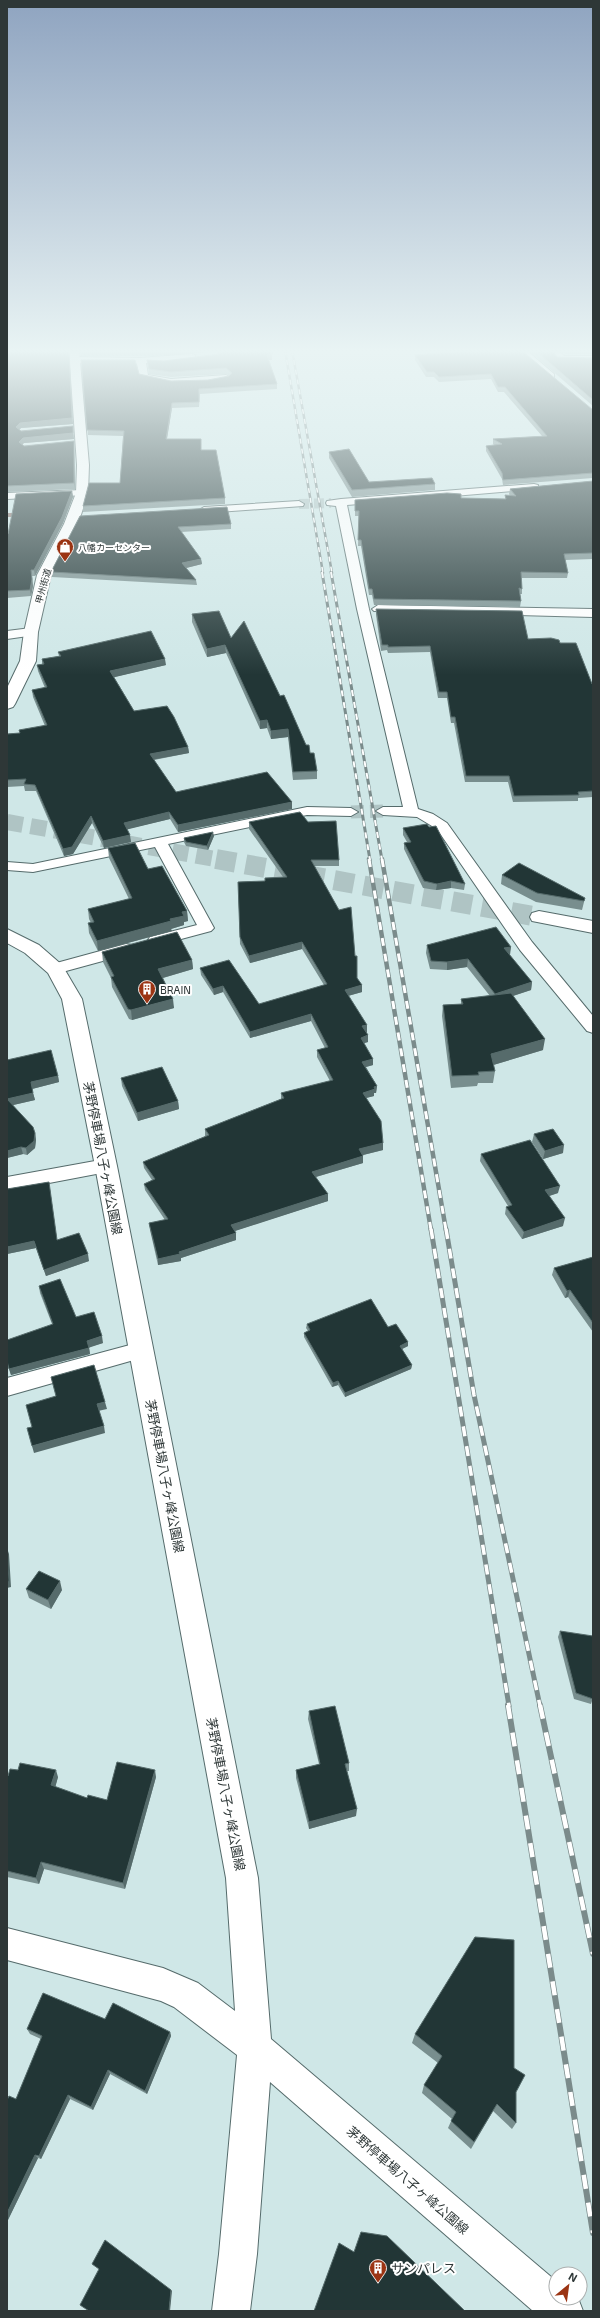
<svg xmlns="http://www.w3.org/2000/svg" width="600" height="2318" font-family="'Exo 2','Noto Sans JP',sans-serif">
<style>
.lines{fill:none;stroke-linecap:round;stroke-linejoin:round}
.stream{stroke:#86726c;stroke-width:4}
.street-tunnel-far1{stroke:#afc4c4;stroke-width:10;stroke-dasharray:10 5;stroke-linecap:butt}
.street-tunnel{stroke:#afc4c4;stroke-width:13;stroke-dasharray:13 6;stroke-linecap:butt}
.highway-tunnel-far1{stroke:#afc4c4;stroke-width:16;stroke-dasharray:16 8;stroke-linecap:butt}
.highway-tunnel{stroke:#afc4c4;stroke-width:20;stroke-dasharray:20 10;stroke-linecap:butt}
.street-casing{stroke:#556b6b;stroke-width:2}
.secondary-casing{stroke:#556b6b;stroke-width:2}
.highway-casing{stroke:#556b6b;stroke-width:2}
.street{fill:#fff;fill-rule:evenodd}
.secondary{fill:#fff;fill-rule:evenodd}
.highway{fill:#fff;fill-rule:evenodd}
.rail-far4-casing{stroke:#7b8b8b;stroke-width:2.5}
.rail-far3-casing{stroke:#7b8b8b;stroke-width:3}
.rail-far2-casing{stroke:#7b8b8b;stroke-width:4.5}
.rail-far1-casing{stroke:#7b8b8b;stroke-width:5}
.rail-casing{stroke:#7b8b8b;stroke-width:6}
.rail-far4{stroke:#fff;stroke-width:1.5;stroke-dasharray:5;stroke-linecap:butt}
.rail-far3{stroke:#fff;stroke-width:2;stroke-dasharray:6;stroke-linecap:butt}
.rail-far2{stroke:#fff;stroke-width:3;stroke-dasharray:8;stroke-linecap:butt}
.rail-far1{stroke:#fff;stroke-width:3.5;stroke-dasharray:10;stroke-linecap:butt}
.rail{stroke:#fff;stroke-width:4.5;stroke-dasharray:14;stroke-linecap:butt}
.wall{fill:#788e8e}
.shaded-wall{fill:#566b6b}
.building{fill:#223636;stroke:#566b6b}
.labels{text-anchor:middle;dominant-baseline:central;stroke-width:4;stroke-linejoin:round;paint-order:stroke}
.far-poi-label{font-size:9px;fill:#2e3737;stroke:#fff;text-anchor:start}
.far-street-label{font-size:9px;fill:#2e3737;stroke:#fff}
.poi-label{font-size:11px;fill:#2e3737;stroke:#fff;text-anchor:start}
.near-street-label{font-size:13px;fill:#2e3737;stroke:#fff}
.near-poi-label{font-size:13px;fill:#2e3737;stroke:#fff;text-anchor:start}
</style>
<rect width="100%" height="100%" fill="#cfe7e7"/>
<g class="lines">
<path class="stream" d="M7 515H22"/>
<path class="street-tunnel-far1" d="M299 504 331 503"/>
<path class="street-tunnel" d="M351 812 383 811"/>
<path class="highway-tunnel-far1" d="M7 822 221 860"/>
<path class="highway-tunnel" d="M216 859 539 917"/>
<g class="street-casing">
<path id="street" d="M517 350H526L554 374V378H548Z
M549 350H558L564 356H593V362L556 360Z
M192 354 195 355V359L146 363 148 375 171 379 226 375 231 378C224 385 172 386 160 384 153 383 146 381 140 378L137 364 75 363 71 360 75 357 140 358Z
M534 484 538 485V489L347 505 369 609 418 809 433 814 447 823 532 942 593 1016V1033L587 1031 520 950 437 829 417 817 383 815 376 811 383 807H403L357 609 336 506 327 505 326 503 327 501 341 499Z
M82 490 86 491V495L7 499V493Z
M299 501 304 504 303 506 204 513 199 510 204 507Z
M378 605 593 609V617L374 611 372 609Z
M31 628 37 632 35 635 7 639V631Z
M307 807 351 808 358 812 351 816 307 815 168 844 214 928 211 931 155 946 150 945 147 941 150 937 197 925 155 847 33 872 7 870V862L33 864Z
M126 944 132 945 134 949 132 953 55 974 49 973 47 969 49 965Z
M106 1159 112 1161 115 1166 112 1171 7 1191V1177Z
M141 1342 148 1344 151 1350 148 1356 7 1396V1378Z"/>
</g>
<g class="secondary-casing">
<path id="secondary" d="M7 929 39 945 62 965 82 999 117 1166 258 1878 271 2039 556 2281V2298H578L583 2311H533L270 2082 257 2254 250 2311H212L219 2254 237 2055 174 2007 161 2001 7 1960V1928L163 1968 198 1983 235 2011 226 1878 95 1166 62 999 48 973 25 953 7 943Z"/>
</g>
<g class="highway-casing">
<path id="highway" d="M69 350H79L89 465 88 493 78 524 51 575 38 632 36 661 15 704 13 707 7 709V688L20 661 24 632 37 575 64 524 76 493 77 465Z
M539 911 593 921V933L532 921 530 917 532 913Z"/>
</g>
<use href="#street" class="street"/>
<use href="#secondary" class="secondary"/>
<use href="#highway" class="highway"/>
<g class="rail-far4-casing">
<path id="rail-far4" d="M285 350 323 573
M292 350 332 573"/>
</g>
<g class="rail-far3-casing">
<path id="rail-far3" d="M322 572 370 860
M331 572 382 860"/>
</g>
<g class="rail-far2-casing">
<path id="rail-far2" d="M369 859 431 1230
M382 859 446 1230"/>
</g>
<g class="rail-far1-casing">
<path id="rail-far1" d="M431 1229 509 1706
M446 1229 474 1395 540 1706"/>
</g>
<g class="rail-casing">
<path id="rail" d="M508 1705 593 2233
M540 1705 593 1954"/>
</g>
<use href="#rail-far4" class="rail-far4"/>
<use href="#rail-far3" class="rail-far3"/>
<use href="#rail-far2" class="rail-far2"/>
<use href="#rail-far1" class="rail-far1"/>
<use href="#rail" class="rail"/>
</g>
<path class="wall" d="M7 350 73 424 21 428 19 430 21 431 74 439 24 443 22 444 24 446 74 447 75 489 7 492Z
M80 350H272V360H268L277 384V389L200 394 199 407 172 408 167 439 202 450 225 498V504L83 512V506L120 483 123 436 88 435 81 360 139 374 171 381 208 380 230 376 226 374 171 377 149 374 147 360 164 361 219 354V353L216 351 164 356H81Z
M473 350 593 410V479V478L503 485 502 479 486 451V446L494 445 493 444V439L542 436 504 392H498L491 379 439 382 434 377H426L415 360V355Z
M528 350H552L557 357 593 358V406Z
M560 350H593V354H565Z
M329 452 369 482 435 484V490L352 497 329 458Z
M593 481V559L565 560 568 573 567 578H522V594H520L521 601 520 607 374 605 372 595H369L361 546H358L359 516H355V500L461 498 505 499V495L510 496 509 494 510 489Z
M72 491 73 497 63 523 35 576H32L33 586 31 596 7 598V534H8Z
M80 516 231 524V529L181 532 201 559 202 564 186 568 196 580 197 585 52 577 51 572Z
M376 609 528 639 560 643 592 684H593V797L578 798V801L513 802 508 782H465L454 723H451L447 698H438L430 652 388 653 387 650 381 651 376 615Z
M192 614 231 638 280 696 310 753 317 771V779L293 780 288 737 271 739 267 728 260 729 226 653 207 657 192 622Z
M58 652 166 665 114 677 134 711 188 747 189 753 154 760 176 792 292 802V809L178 832 170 819 127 829 131 842 104 848 92 823 73 854 64 856 36 791H25L24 786 7 787V734L20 733 45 726 33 697 32 690 45 688 38 671 37 665 42 664V659L59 656Z
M249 822 339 860V866H315L357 978 362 992 348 996 367 1032H366L368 1035V1042L364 1043 373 1065 366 1067 377 1086 376 1093H374V1096L366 1098 383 1150 363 1155V1163L316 1177 328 1201 234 1231 236 1240 181 1258V1261L158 1265 150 1230 149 1223 165 1220 145 1190 144 1184 152 1180 144 1168 143 1162 206 1136H205V1129L281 1099V1093L330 1081 317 1057V1050L325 1048 311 1021 250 1038 223 992 214 995 201 975 200 968 259 1004 324 985 302 949 250 963 240 944 238 882 265 881 283 877 249 829Z
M403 828 465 884 464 890 451 888 436 890 423 888 404 849V843L407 842 403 835Z
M214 836 208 850 186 846 184 842V838Z
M108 848 148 869 187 911 188 921 184 922V925L171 929 172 931 98 951 89 933 88 923H91L89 919 88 909 129 899 109 858Z
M502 875 585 898 582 910 536 902 501 884Z
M427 945 511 947 509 955 532 982 531 990 513 996 543 1050 493 1065 495 1071 493 1083H478L477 1086 451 1088 442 1016 443 1005 461 1004V999L490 996 467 967 447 970 430 969 426 953Z
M102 952 192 960 193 969 163 978 174 1008 132 1020 129 1019 112 987 111 978 103 962Z
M7 1060 58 1076 59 1082 32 1089 35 1100 13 1105 35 1133 36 1140 35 1148 27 1155 23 1154 7 1158Z
M121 1078 178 1101 179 1109 138 1121 122 1086Z
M534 1134 563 1153 543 1159 532 1142Z
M481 1154 558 1193 549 1196 563 1226 522 1239 505 1214 506 1207 508 1206 480 1161Z
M49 1182 57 1240 89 1261 46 1276 36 1248 7 1254V1189Z
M593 1257V1332L568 1297 565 1298 552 1275 554 1268Z
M39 1286 76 1317 103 1343 89 1347 90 1354 11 1375 7 1361 52 1324 40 1293Z
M307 1324 388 1327 408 1342V1346L402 1349 412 1365 411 1369 345 1397 338 1385 332 1387 304 1337V1333L308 1331 306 1328Z
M26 1589 62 1590 51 1609 29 1598Z
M560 1631 593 1698 591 1704 574 1699 558 1637Z
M309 1711 349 1763V1771H347L356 1816 309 1829 296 1778V1770L319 1764 308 1719Z
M7 1776 58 1777 55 1787 87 1798 107 1800 156 1777 125 1889 44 1869 39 1884 7 1877Z
M105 2019 170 2032 171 2036 147 2094 110 2074 93 2110 70 2099 41 2159 38 2158 7 2222 16 2099 41 2039 30 2034 27 2029Z
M415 2034 514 2068 516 2092V2123L512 2129 493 2111 471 2149 448 2128 452 2119 422 2093 424 2085 438 2063 412 2043Z"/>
<path class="shaded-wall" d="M69 350 73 424 21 428 17 432 16 427Z
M177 350H216V351L164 356V352Z
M272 350V360H267V355Z
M172 403V408L166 444V439Z
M73 426 74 439 24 443 20 447 19 442 23 438Z
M74 441V447L75 489 74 483Z
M72 491 73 497 63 523 35 576 34 570Z
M201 559 202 564 182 569V563Z
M31 570 33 586 31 596 30 590Z
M225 645 226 653 207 657V649Z
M165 659 166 665 111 678 110 671Z
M267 720V728L260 729V721Z
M288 729V737L271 739V731Z
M188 747 189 753 151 760 150 754Z
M292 802V809L178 832V825Z
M169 812 170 819 125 830 124 823Z
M91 816 92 823 73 854 64 856 63 849Z
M213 832 214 836 208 850 207 846Z
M130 835 131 842 104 848 103 841Z
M451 881V888L436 890 437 884Z
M187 911 188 921 184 922V925L171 929 172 931 98 951 97 941 170 919 182 912Z
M302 942V949L250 963 249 956Z
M511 947 510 955 503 956 504 948Z
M468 959 467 967 447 970V962Z
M192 960 193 969 159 979 158 969Z
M532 982 531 990 494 1002 495 994Z
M362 985V992L344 997 345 990Z
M223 986V992L214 995 213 989Z
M173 999 174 1008 132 1020 131 1010Z
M311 1014V1021L250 1038V1032Z
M367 1025V1032L362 1033V1026Z
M368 1035V1042L361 1044V1038Z
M545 1039 543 1050 490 1066 491 1054Z
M373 1059V1065L362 1068V1062Z
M58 1076 59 1082 32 1089 31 1082Z
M377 1086 376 1093H374V1096L362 1099 363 1093 374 1087Z
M33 1093 35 1100 9 1106 7 1099Z
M178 1101 179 1109 138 1121 137 1113Z
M35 1133 36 1140 35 1148 27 1155 26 1148Z
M383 1143V1150L359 1156V1149Z
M564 1145 563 1153 543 1159 545 1151Z
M21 1147 23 1154 7 1158V1151Z
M363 1156V1163L312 1178V1172Z
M560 1186 558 1193 543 1198 545 1190Z
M328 1194V1201L232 1232 231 1225Z
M565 1218 563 1226 522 1239 524 1232Z
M236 1233V1240L181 1258V1261L158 1265V1259Z
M34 1241 36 1248 7 1254V1247Z
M88 1254 89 1261 46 1276 44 1270Z
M570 1290 568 1297 565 1298 567 1291Z
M102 1336 103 1343 88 1348 87 1341Z
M408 1342V1346L400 1350V1346Z
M89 1348 90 1354 11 1375 9 1369Z
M412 1365 411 1369 345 1397V1393Z
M338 1381V1385L332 1387 333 1383Z
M105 1402 107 1409 98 1411 97 1404Z
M104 1426 105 1433 34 1453 32 1446Z
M7 1548 9 1554 11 1587 7 1588Z
M60 1581 62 1590 51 1609 48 1600Z
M56 1770 58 1777 54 1792 51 1785Z
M155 1770 156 1777 125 1889 123 1883Z
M357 1809 356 1816 309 1829V1822Z
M41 1862 44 1869 39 1884 36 1878Z
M170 2032 171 2036 147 2094 145 2091Z
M108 2070 110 2074 93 2110 91 2107Z
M68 2095 70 2099 41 2159 39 2156Z
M35 2155 38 2158 7 2222V2213Z
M171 2290 172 2291 170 2311H169Z"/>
<path class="building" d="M7 350H69L72 418 20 423 16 427 21 431 73 426V433L23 438 19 442 24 446 74 441V483L7 486Z
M80 350H177L164 352 80 351Z
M221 350H272V355H267L277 384 199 389V402L172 403 166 439H201V450H216L225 498 83 506 89 483H120L124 431 87 430 81 360H135L139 374 171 381 208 380 229 376 232 373 226 368 171 372 149 369 147 360 164 361 219 354Z
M475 350H521L593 410V473L503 480 502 473 486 446 502 444 493 439 547 436 505 387H498L491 374 439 377 434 372H427L415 355Z
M535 350H552L557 357 593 358V400Z
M349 449 369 482 432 478 435 484 352 490 329 452Z
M593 481V553L564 554 568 573 521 572 522 589 519 588 521 601 374 599 372 589H369L361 540H358L359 511H355V500L447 493 461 494V498L506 499 505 495 516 496 510 489Z
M72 491 62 517 34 570H31L32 579 30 590 7 591V534H8L16 494Z
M227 507 231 524 178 527 201 559 182 563 196 580 51 572 80 516Z
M376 609 522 611 528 639 551 638 559 640 560 643H576L592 684H593V791L578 792 579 795 514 796 509 776H466L455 717H451L447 692H439L430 646 388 647V645H382Z
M219 611 231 638 244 621 280 696 284 695 306 745H309L310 753H314L317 771 293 772 288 729 271 731 267 720 260 721 225 645 207 649 192 614Z
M151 631 165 659 110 671 134 711 167 706 174 717 188 747 150 754 176 792 267 772 292 802 178 825 169 812 124 823 130 835 103 841 91 816 72 847 63 849 35 785 24 784 26 779 7 780V734L20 733 19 730 47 725 32 690 47 687 37 665 44 664 42 659 61 656 58 652Z
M300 812 308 822 336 821 339 860H311L339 910 351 907 355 956H357V978L362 985 345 990 367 1025 362 1026 368 1035 361 1038 373 1059 362 1062 377 1086 374 1087 375 1089 363 1093 381 1121 383 1143 359 1149 363 1156 312 1172 328 1194 231 1225 236 1233 179 1252 180 1254 158 1259 149 1223 168 1219 144 1184 155 1179 143 1162 209 1135 205 1129 284 1098 281 1093 333 1080 317 1050 328 1047 311 1014 250 1032 223 986 213 989 200 968 229 960 259 1004 327 984 302 942 249 956 240 937 238 882 265 881V878L287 877 249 822Z
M427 824 429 827 436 826 465 884 451 881 437 884 424 881 404 843 411 842 403 828Z
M213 832 207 846 186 842 184 838Z
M135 843 148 869 162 866 187 911 182 912 184 916 170 919 171 921 97 941 88 923 94 922 88 909 132 898 108 848Z
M519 863 585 898 584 901 537 893 502 875Z
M496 927 511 947 504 948 532 982 495 994 468 959 447 962 431 961 427 945Z
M177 932 192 960 158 969 173 999 131 1010 128 1009 111 977 114 976 102 952Z
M511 993 545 1039 491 1054 495 1071 478 1072 479 1075 452 1076 443 1005 463 1004 461 999Z
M51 1050 58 1076 31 1082 33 1093 7 1099 33 1127 35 1133 34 1141 26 1148 21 1147 7 1151V1060Z
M162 1067 178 1101 137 1113 121 1078Z
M553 1129 564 1145 545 1151 534 1134Z
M530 1140 560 1186 545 1190 565 1218 524 1232 506 1207 512 1205 481 1154Z
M49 1182 57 1240 79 1233 88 1254 44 1270 34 1241 7 1247V1189Z
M593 1257V1323L570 1290 567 1291 554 1268Z
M60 1279 76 1317 94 1312 102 1336 87 1341 89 1348 9 1369 7 1361V1340L53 1324 39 1286Z
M371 1299 388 1327 396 1324 408 1342 400 1346 412 1365 345 1393 338 1381 333 1383 304 1333 310 1330 307 1324Z
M94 1365 105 1402 97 1404 104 1426 32 1446 27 1428 32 1427 26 1405 56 1396 51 1377Z
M7 1549 9 1581 7 1582Z
M39 1571 60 1581 48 1600 26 1589Z
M560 1631 593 1636V1699L576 1693Z
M335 1706 349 1763 345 1764 357 1809 309 1822 296 1770 320 1764 309 1711Z
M117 1762 155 1770 123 1883 41 1862 36 1878 7 1871V1776H8L10 1769 18 1770 20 1763 56 1770 51 1785 87 1798 88 1795 107 1800Z
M475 1937 514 1940V2068L525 2075 516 2092V2123L497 2104 474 2142 451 2121 456 2112 424 2085 442 2056 415 2034Z
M43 1993 105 2019 113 2003 170 2032 145 2091 108 2070 91 2107 68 2095 39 2156 35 2155 7 2213V2100L9 2096 16 2099 42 2036 27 2029Z
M361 2232 387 2236 465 2311H314L339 2243 354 2252Z
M105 2240 171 2290 169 2311H89L80 2305 99 2269 92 2264Z"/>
<linearGradient id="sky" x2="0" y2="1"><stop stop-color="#8fa4c0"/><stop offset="0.52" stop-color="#e9f4f4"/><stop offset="1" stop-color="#e9f4f4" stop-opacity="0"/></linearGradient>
<rect width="600" height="675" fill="url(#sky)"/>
<defs>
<g id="shop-pin" transform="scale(0.9)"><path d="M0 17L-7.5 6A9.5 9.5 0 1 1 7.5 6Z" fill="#9b3413" stroke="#fff"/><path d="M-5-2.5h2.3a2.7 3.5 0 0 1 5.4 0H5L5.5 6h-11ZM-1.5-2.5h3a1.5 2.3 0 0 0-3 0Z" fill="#fff"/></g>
<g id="building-pin" transform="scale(0.9)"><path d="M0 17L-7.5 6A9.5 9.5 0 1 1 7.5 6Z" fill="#9b3413" stroke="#fff"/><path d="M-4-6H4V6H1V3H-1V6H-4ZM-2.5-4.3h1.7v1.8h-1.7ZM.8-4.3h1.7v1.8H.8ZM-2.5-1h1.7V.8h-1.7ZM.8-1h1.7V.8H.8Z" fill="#fff"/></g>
</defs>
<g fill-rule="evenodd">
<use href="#shop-pin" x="65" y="547"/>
<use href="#building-pin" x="147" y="989"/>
<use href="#building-pin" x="378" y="2268"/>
</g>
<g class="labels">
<g class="far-poi-label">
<text x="78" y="547">八幡カーセンター</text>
</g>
<g class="far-street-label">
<text transform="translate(43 586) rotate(-74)">甲州街道</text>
</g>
<g class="poi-label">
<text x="160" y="989">BRAIN</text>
</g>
<g class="near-street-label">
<text transform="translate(103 1158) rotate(79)">茅野停車場八子ヶ峰公園線</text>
<text transform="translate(165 1476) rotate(79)">茅野停車場八子ヶ峰公園線</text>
<text transform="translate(226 1794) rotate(79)">茅野停車場八子ヶ峰公園線</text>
<text transform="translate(408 2180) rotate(41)">茅野停車場八子ヶ峰公園線</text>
</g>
<g class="near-poi-label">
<text x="391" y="2268">サンパレス</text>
</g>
</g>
<rect width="600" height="2318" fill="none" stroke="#2e3737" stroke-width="16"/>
<g transform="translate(568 2286) rotate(29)"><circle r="19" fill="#ffffff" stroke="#abafaf"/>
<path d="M0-3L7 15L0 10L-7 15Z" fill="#9b3413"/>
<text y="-6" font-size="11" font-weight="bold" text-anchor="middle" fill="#2e3737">N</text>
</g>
</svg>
